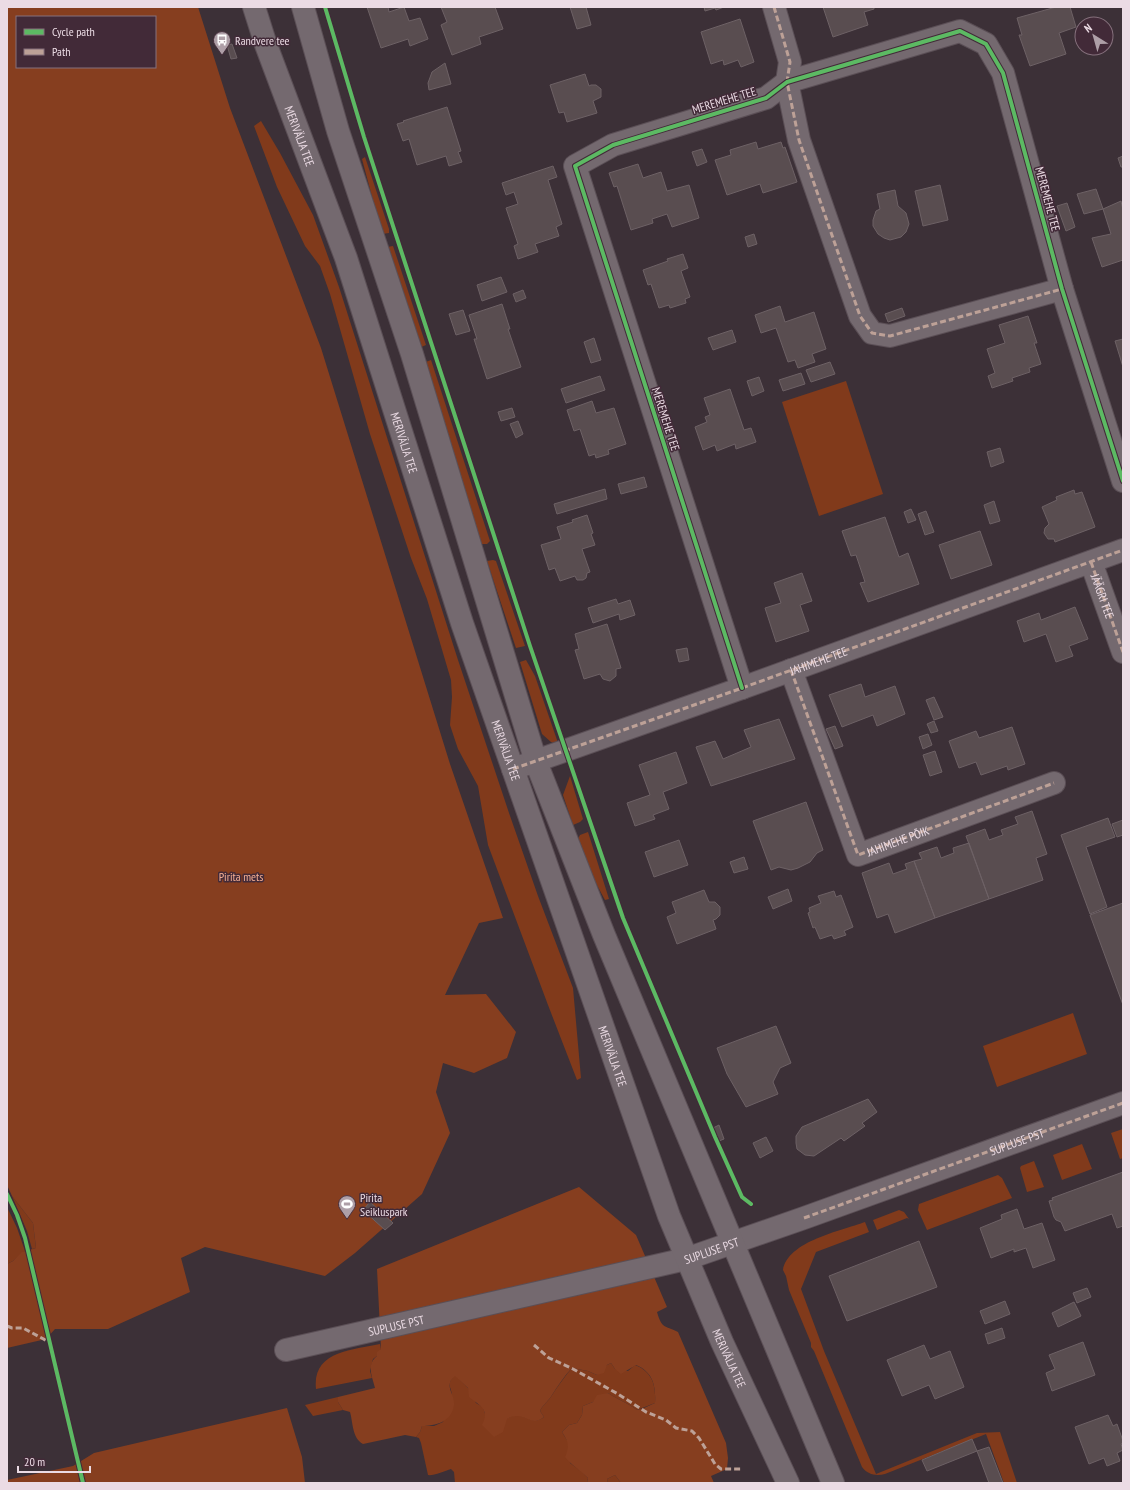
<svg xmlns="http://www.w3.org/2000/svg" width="1130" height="1490" font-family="'PT Sans Narrow',sans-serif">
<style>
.green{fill:#813a1b}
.forest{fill:#863e1f;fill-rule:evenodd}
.building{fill:#594d50;stroke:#6d6165}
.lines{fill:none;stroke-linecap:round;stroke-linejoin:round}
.street-casing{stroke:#5b4f56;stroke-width:24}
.secondary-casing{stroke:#5b4f56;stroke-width:24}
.street{stroke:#74696f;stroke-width:22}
.secondary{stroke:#74696f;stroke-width:22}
.quiet{stroke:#bda197;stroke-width:3;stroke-dasharray:6 3;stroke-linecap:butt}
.cycleway-casing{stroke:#422a38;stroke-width:6}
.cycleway{stroke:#5cba63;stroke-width:4}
.labels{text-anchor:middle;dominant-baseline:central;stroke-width:3;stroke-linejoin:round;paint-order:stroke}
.poi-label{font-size:12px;fill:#ebdbe4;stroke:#422a38;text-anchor:start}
.street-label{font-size:12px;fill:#ebdbe4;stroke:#422a38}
.park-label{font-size:12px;fill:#f6b094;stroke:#422a38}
</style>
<rect width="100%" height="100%" fill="#3c3037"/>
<path class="green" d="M261 121 280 153 313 215 339 287 458 660 509 813 538 896 573 988 581 1078 577 1080 548 1005 488 845 478 786 458 749 450 725 452 697 451 680 427 599 411 558 370 434 330 294 320 266 305 246 277 187 254 126Z
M365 157 389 229V233L382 234 362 159Z
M393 246 426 345 419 348 387 247Z
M431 360 490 541 487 544H481L423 363Z
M846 381 883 494 819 516 782 402Z
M493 560 496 561 525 646 516 648 487 561Z
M526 660 535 676 557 740V744L551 742 542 734 520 662Z
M570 776 583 819 580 822 573 825 563 795Z
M588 832 609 899 605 900 591 874 578 839 580 835Z
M1073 1013 1087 1054 997 1087 983 1046Z
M1123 1129V1158L1120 1159 1111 1133Z
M1082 1144 1092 1169 1062 1180 1053 1155Z
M1034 1161 1044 1187 1027 1192 1020 1168 1021 1166Z
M998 1175 1002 1178 1012 1198 927 1230 918 1210 919 1204Z
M12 1196 33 1223 36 1248 32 1249 27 1231Z
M7 1207 17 1228 25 1251 13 1261 7 1264Z
M899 1210 904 1212 909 1219 907 1218 877 1230 873 1220Z
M865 1222 869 1232 816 1252 801 1289 824 1351 876 1474 977 1433 1000 1432 1017 1483H1004L986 1434 885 1474C876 1476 868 1475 862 1467L814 1351 811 1347V1343L789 1290 786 1276 783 1270C788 1241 841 1231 865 1222Z
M380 1344 381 1349 377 1356 373 1359 370 1371 372 1378 316 1389C312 1351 352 1350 380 1344Z
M611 1363 615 1369 628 1371 635 1365C653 1372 656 1386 655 1403L637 1410C628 1403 617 1399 608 1393L593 1402 583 1406 582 1415 577 1423 569 1425 562 1432 568 1442 570 1463 582 1472 588 1478 587 1483H455L454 1472 451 1469C445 1471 433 1476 428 1475L421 1443 419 1438 416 1437 420 1432 422 1426H434L443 1422C445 1415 452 1403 452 1396 452 1387 445 1385 455 1375L468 1388 476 1403 483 1407 486 1417C492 1418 499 1420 505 1419 508 1419 511 1416 514 1415 525 1414 533 1426 544 1417L540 1411C543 1404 549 1401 552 1395 558 1386 565 1376 572 1368L588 1371 597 1375 607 1365Z
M338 1397V1402L343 1410 313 1416 305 1405Z
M615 1475 621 1483H608L607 1479Z"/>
<path class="forest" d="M7 7H198L230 108 321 348 450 764 503 918 479 923 445 995 486 994 516 1032 507 1058 474 1073 443 1063 436 1092 450 1133 422 1194 355 1253 325 1276 205 1247 181 1258 190 1292 108 1329H55L46 1339 7 1348V1264L13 1261 22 1252 36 1248 33 1223 12 1196 7 1185ZM17 17H155V67H17Z
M579 1187 636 1235 667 1307 657 1312C662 1329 664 1325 678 1332L726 1443 728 1458 727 1469 711 1476 714 1483H621L615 1475 607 1479 608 1483H587L588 1478C580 1470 571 1465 565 1457 570 1446 568 1441 562 1432L569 1425 577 1423 582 1415 583 1406 593 1402 597 1395 608 1393C617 1399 628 1403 637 1410L644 1408 655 1403C656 1386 653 1372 636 1365L621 1374 615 1369 611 1363 607 1365 604 1373 597 1375 588 1371 572 1368C564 1376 558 1386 552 1395 549 1401 543 1404 540 1411L544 1417C530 1429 524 1409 507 1419L503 1432 494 1437 482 1425C490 1409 480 1406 469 1397L468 1388 455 1376C443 1386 455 1393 454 1405 452 1422 435 1426 422 1426L420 1432 416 1437 405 1435 363 1444C352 1438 353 1422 350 1412L343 1410 338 1402V1397L375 1388C372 1376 366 1365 377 1356V1352L381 1349 377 1269Z
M287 1408 302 1457 305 1483H7V1480L73 1466 94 1453Z"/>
<path class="building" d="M367 7H388L389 12 404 7 409 21 420 18 428 39 410 46 408 39 381 48Z
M441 7H495L503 29 479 37 481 44 452 55 441 25 447 22Z
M570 7H586L591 25 577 29Z
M704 7H724L716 10 715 8 705 11Z
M823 7H874V9L864 12 868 25 833 37Z
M1056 7H1070L1076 27 1059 33 1066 54 1030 66 1019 35H1022L1017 18Z
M740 19 754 62 741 67 738 60 724 65 723 60 711 64 701 32Z
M232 44 237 58 231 59 227 45Z
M445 63 451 84 429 90 428 83 432 72Z
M585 74 589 86 591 85H596L601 89V97L593 101 597 113 567 122 564 112 559 113 550 85Z
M447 107 461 151 458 152 462 162 449 166 446 156 417 165 409 139 403 141 397 124 404 122 403 121Z
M756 142 758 149 781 142 783 148 785 147 797 182 763 193 760 184 727 195 715 160 731 155 730 150Z
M702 149 707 162 697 166 692 152Z
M1123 156V167H1121L1118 158Z
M638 164 643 178 661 172 667 191 689 185 699 218 672 227 667 214 652 219 653 223 631 230 617 186 614 187 609 173Z
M553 166 557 177 548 180 562 224 556 227 559 236 535 244 538 252 518 259 514 246 518 244 506 208 518 204 514 192 506 195 502 183Z
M940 185 948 220 923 226 915 191Z
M1096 189 1103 209 1084 214 1077 194Z
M895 190 898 206 906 213 909 224 906 232 901 237 890 240 884 238 878 234 873 226V220L876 211 880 209 877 194Z
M1121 201 1123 210V260L1102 267 1092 238 1111 234 1103 209Z
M1067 203 1075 227 1066 231 1057 206Z
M754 234 757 244 748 247 745 237Z
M683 254 688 268 681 271 690 297 685 299 686 303 670 308 669 305 659 308 651 284 648 285 643 270 668 261 667 259Z
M501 277 507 292 482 301 477 285Z
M523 290 526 298 516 302 513 294Z
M502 304 510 329H508L521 367 487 379 474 339H477L469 315Z
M780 306 785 322 814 312 826 349 812 354 815 362 798 368 795 360 788 362 776 328 761 333 755 315Z
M902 308 905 316 888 322 885 314Z
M463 310 470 331 456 335 449 314Z
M1028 316 1037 343H1034L1041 364 1029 368 1030 372 1012 378 1013 381 992 388 988 376 995 373 987 349 1005 343 999 325Z
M732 330 736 342 713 350 708 338Z
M594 338 601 360 591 363 584 342Z
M1123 339V367L1115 341Z
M830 362 835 374 811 382 806 370Z
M801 373 805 384 783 391 779 380Z
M600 376 605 390 566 403 561 389Z
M759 377 764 391 752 396 747 381Z
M730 389 744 430 751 428 756 442 736 449 735 444 717 451 715 445 703 450 695 427 707 422 705 417 710 415 704 398Z
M592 401 596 413 614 408 626 444 608 450 609 454 596 458 595 454 589 456 580 429 574 431 567 410Z
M512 408 515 417 501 421 498 412Z
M518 421 523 434 516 438 510 424Z
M1000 448 1004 462 991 467 987 452Z
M644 477 647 487 621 494 618 484Z
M605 489 607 499 557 514 554 504Z
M1074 490 1075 494 1082 492 1095 527 1055 542 1054 539H1048L1044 533 1045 528 1049 524 1042 507 1057 500 1056 497Z
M994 501 1000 521 990 524 984 505Z
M911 509 916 520 908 523 904 512Z
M926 511 934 532 925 535 918 514Z
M587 515 593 533 591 534 595 545 582 549 590 572 587 573 586 578 583 580H577L575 576 560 581 555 568 549 570 541 545 561 539 557 527 573 522 572 520Z
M885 517 899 557 908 553 919 584 868 602 860 583 865 582 856 555 851 556 842 531Z
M980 531 992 565 951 579 939 545Z
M802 573 812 601 800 605 809 631 776 642 765 608 781 603 774 583Z
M616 599 618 604 630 600 635 615 620 620 619 614 593 623 588 608Z
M1075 607 1088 639 1069 646 1073 656 1056 662 1046 634 1024 642 1017 621 1039 613 1041 620Z
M607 624 621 668 616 669V676L610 681 603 679 600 674 584 679 575 650 579 649 575 634Z
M687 648 689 660 679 662 676 650Z
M861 684 865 697 895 686 905 714 877 726 873 715 842 727 829 695Z
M934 697 943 717 934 720 926 700Z
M779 719 795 759 711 786 696 747 715 741 723 759 751 747 744 730Z
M934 721 938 731 931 733 927 724Z
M835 726 843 746 835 749 826 729Z
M1012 727 1025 764 1008 770 1007 766 981 775 976 762 959 768 949 741 976 731 979 738Z
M928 734 932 745 923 749 919 737Z
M935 751 942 772 930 776 923 755Z
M676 752 687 783 663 792 669 809 653 815 655 819 635 826 627 803 650 795 639 765Z
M806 802 823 850 817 853 810 862 798 868 791 870 779 867 771 870 753 821Z
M1032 811 1047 854 1036 858 1043 880 989 899 966 836 985 829 989 840 1003 835 1001 830 1018 824 1015 817Z
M1108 818 1115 837 1086 847 1107 907 1090 914 1061 835Z
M1123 820V835L1117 837 1112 824Z
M679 840 688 865 654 877 645 852Z
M969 843 989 899 935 918 914 861 922 859 919 853 937 847 941 858 954 853 953 848Z
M744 857 748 869 734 873 730 862Z
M914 861 935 918 895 933 888 914 877 918 862 873 889 863 893 874 907 869 905 864Z
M788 889 792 901 773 909 768 897Z
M704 890 709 902H715L720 907V915L716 919 713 920 716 929 677 944 667 917 676 913 672 902Z
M834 891 836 897 841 895 853 927 844 931 846 935 834 939 832 935 820 939 815 927 813 928 808 913 810 912 809 908 821 903 818 896Z
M1123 903V1005L1090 915Z
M776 1026 791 1063 780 1068 773 1082 778 1094 746 1107 727 1074 717 1048Z
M868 1099 877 1112 862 1123 865 1126 844 1141 841 1138 814 1156 805 1155 797 1149 796 1143V1136L802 1127Z
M719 1125 724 1139 719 1141 713 1128Z
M766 1137 773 1151 760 1158 753 1143Z
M1123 1172V1226L1117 1228 1112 1214 1065 1231 1061 1222 1056 1220 1054 1217 1049 1201 1053 1200 1052 1198Z
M370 1202 393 1223 385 1230 363 1210Z
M1017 1209 1024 1229 1042 1223 1055 1260 1033 1268 1026 1248 1014 1252V1249L991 1258 980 1228 1002 1219 1001 1215Z
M919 1241 937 1287 847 1321 829 1276Z
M1087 1288 1091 1297 1077 1303 1073 1293Z
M1005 1301 1010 1314 985 1324 980 1311Z
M1074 1302 1081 1316 1058 1327 1052 1313Z
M1002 1328 1005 1338 988 1344 985 1334Z
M1083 1342 1095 1375 1052 1391 1046 1373 1055 1369 1049 1355Z
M924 1345 930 1359 950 1351 964 1387 935 1399 929 1385 902 1396 887 1360Z
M1108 1415 1113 1426 1117 1424 1123 1441V1443L1121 1444 1123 1450 1117 1453 1120 1461 1107 1466 1104 1458 1089 1464 1075 1427Z
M972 1439 977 1451 927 1471 922 1460Z
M989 1447 1003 1483H989L977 1451Z"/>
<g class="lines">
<g class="street-casing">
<g id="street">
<path d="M774 7 790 62 787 82 799 140 860 316 872 333 890 336 1062 289"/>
<path d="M1091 562 1123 652"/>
<path d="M791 670 858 855 1054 783"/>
<path d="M742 688 575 166 613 145 766 98 787 82 960 31 986 44 1003 73 1062 289 1123 481"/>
<path id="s1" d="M513 769 742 688 1123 550"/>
<path id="s2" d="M286 1350 686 1259 804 1218 1123 1103"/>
</g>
</g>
<g class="secondary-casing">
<g id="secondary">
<path id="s3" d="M254 7 266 45 346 258 462 623 669 1216 722 1342 788 1483"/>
<path d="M303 7 338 131 412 354 536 762 604 935 833 1483"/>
</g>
</g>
<use href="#street" class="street"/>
<use href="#secondary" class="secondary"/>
<g class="quiet">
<path d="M774 7 790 62 787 82 799 140 860 316 872 333 890 336 1062 289"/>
<path id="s4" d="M1091 562 1123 652"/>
<path id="s5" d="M791 670 858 855 1054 783"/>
<path d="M513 769 742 688 1123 550"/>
<path id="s6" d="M804 1218 1123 1103"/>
<path d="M7 1326 12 1328H23L49 1342"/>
<path d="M534 1345 549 1358 573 1369 618 1394 646 1412 666 1420 676 1428 692 1431 699 1438 715 1464 721 1469H742"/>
</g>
<g class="cycleway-casing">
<path id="cycleway" d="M325 7 364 137 530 646 623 918 715 1137 742 1197 751 1204
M742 688 575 166 613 145 766 98 787 82 960 31 986 44 1003 73 1062 289 1123 481
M7 1194 17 1215 25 1238 83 1483"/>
</g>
<use href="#cycleway" class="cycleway"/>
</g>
<defs>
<g id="bus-pin" transform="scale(0.9)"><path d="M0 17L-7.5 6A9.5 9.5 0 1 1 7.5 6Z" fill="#ae9fa7" stroke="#422a38"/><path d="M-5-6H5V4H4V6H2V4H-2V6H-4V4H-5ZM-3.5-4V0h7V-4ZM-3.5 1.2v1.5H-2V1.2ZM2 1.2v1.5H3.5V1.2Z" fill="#fff"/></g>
<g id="stadium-pin" transform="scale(0.9)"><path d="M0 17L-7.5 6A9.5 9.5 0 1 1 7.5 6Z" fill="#ae9fa7" stroke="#422a38"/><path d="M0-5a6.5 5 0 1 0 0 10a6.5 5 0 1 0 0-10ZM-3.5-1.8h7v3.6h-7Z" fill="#fff"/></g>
</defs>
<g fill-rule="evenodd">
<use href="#bus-pin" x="222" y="40"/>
<use href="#stadium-pin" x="347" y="1204"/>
</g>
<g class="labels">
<g class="poi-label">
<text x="235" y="40">Randvere tee</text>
<text x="360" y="1197">Pirita<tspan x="360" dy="14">Seikluspark</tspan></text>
</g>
<g class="street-label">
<text transform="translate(724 100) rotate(-17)">MEREMEHE TEE</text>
<text stroke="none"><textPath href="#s3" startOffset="137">MERIVÄLJA TEE</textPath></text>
<text transform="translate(1048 199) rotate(75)">MEREMEHE TEE</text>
<text transform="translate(666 419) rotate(72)">MEREMEHE TEE</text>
<text stroke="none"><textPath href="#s3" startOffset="461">MERIVÄLJA TEE</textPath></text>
<text stroke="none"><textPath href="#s4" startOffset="36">JÄÄGRI TEE</textPath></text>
<text stroke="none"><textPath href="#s1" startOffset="324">JAHIMEHE TEE</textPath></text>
<text stroke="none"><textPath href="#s3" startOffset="785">MERIVÄLJA TEE</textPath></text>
<text stroke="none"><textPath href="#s5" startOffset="239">JAHIMEHE PÕIK</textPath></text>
<text stroke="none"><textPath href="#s3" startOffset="1109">MERIVÄLJA TEE</textPath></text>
<text stroke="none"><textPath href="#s6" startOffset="226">SUPLUSE PST</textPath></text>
<text stroke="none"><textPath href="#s2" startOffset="437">SUPLUSE PST</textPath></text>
<text stroke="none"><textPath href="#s2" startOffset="113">SUPLUSE PST</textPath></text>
<text stroke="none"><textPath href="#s3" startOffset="1433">MERIVÄLJA TEE</textPath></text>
</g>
<g class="park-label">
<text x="241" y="876">Pirita mets</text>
</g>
</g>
<rect width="1130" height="1490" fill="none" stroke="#ebdbe4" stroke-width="16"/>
<rect x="16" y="16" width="140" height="52" fill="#422a38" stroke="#86717d"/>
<rect x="24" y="29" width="20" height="6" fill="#5cba63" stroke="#86717d"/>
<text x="52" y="36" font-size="12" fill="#ebdbe4">Cycle path</text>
<rect x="24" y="49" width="20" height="6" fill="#bda197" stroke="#86717d"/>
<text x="52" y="56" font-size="12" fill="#ebdbe4">Path</text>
<g transform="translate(1094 36) rotate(323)"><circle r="19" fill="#422a38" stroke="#86717d"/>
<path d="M0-3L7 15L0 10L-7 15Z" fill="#ae9fa7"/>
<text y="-6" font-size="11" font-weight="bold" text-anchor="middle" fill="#ebdbe4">N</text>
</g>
<path d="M18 1466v6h72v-6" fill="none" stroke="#ebdbe4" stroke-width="2"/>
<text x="24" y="1466" font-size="12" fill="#ebdbe4" stroke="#422a38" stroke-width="3" paint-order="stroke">20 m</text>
</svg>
